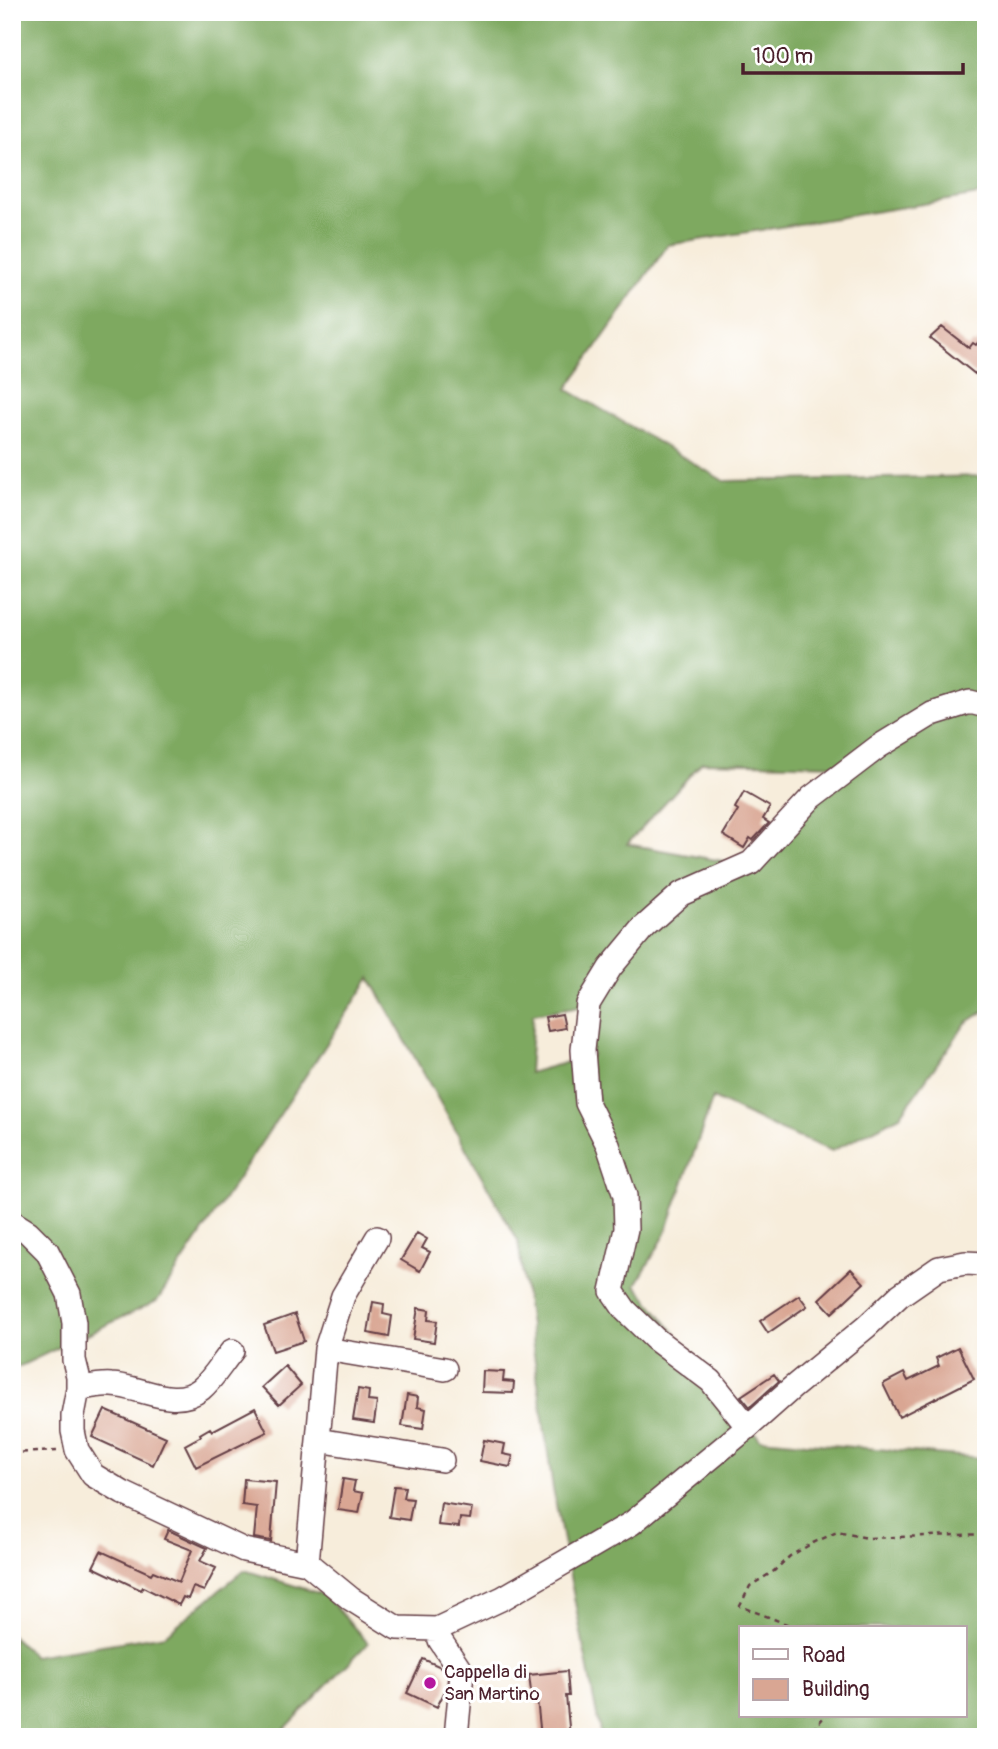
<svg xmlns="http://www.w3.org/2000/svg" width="998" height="1749" font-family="Pangolin,sans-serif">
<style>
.forest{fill:#7ea961;stroke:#646446;stroke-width:2;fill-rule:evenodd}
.building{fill:#d9a693}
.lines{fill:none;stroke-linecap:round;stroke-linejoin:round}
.minor-casing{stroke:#643e45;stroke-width:26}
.path{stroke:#643e45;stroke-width:2.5;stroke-dasharray:5 5;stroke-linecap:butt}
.minor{stroke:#fff;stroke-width:23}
.poi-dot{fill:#b5179e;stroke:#fff;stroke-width:2.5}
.labels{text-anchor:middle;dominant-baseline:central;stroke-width:6;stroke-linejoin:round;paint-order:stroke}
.poi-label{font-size:19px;fill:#4a1f2b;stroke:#fff;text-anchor:start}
</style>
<rect width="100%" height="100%" fill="#fff"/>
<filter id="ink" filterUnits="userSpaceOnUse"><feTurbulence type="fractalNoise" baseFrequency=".0143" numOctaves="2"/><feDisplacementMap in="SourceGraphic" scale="14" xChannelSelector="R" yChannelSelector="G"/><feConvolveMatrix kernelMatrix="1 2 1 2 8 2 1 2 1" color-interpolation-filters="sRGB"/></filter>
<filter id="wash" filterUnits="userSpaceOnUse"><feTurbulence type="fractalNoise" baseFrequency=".00686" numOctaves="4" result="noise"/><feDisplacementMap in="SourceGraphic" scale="28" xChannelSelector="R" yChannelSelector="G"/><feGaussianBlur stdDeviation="1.57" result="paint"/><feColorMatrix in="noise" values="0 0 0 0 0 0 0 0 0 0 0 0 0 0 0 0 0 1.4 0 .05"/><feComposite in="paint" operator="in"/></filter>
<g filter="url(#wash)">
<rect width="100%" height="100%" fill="#f7eddb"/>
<path class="forest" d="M12 12H986V194L668 245 567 389 724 481 986 476V1010L966 1023 900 1116 832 1151 775 1128 713 1098 665 1235 636 1285 760 1439 982 1458 986 1456V1737H601L553 1489 518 1241 370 978 157 1301 12 1370ZM702 762 840 765 758 871 728 862 627 844ZM580 1006 592 1055 529 1073 533 1014ZM741 1628H965V1716H741Z
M244 1570 325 1595 368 1643 277 1737H12V1636L33 1656 165 1635Z"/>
<g id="blocks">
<path class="building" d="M942 327 969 348 973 343 976 345 986 332V361L975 374 930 338Z
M744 792 770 807 763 819 769 823 753 840 750 838 744 848 723 835 738 810 735 808Z
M562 1014 565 1028 548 1031 545 1017Z
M417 1233 427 1239 422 1248 430 1252 420 1271 401 1260Z
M851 1269 864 1283 832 1313 819 1299Z
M799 1295 807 1306 768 1333 760 1321Z
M373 1302 384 1304 383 1314 392 1316 389 1337 368 1333Z
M418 1308 429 1310 428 1320 437 1321 434 1342 413 1339Z
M295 1314 304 1341 273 1351 264 1325Z
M958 1347 974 1379 899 1417 883 1384 904 1373 908 1381 939 1366 936 1358Z
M285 1366 301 1385 279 1405 262 1387Z
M483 1371 504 1372 503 1381 514 1382 513 1393 482 1392Z
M774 1374 779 1381 750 1407 741 1396Z
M358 1389 369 1391 368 1401 377 1402 374 1423 353 1420Z
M407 1395 418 1397 417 1407 426 1409 423 1429 402 1426Z
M255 1408 267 1432 196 1467 185 1445 201 1436 200 1434 210 1428 212 1431Z
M105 1410 166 1437 153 1465 92 1437Z
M484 1440 505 1444 503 1454 513 1456 510 1467 480 1461Z
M244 1479 276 1482 271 1541 254 1538 257 1507 242 1505Z
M343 1479 355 1481 353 1491 363 1493 359 1513 338 1510Z
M394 1486 405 1487 403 1498 413 1499 409 1520 389 1517Z
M441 1503 472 1508 470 1519 460 1518 459 1527 438 1525Z
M168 1530 207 1548 200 1561 216 1568 204 1591 193 1587 188 1599 183 1597 179 1605 143 1587 141 1590 93 1567 101 1551 151 1574 153 1571 179 1582 192 1550 164 1539Z
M423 1659 441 1667 448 1677 447 1687 437 1707 407 1693Z
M567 1671 569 1696H566L570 1737H541L537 1699 532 1700 529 1675Z"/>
</g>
</g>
<g filter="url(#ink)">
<use href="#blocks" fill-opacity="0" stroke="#643e45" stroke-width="2"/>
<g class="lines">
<g class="minor-casing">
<path id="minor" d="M12 1222 28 1232 47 1251 69 1294 74 1323V1360L78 1376V1389L73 1415V1431L77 1450 93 1475 123 1493 244 1550 307 1563 351 1599 397 1628 437 1629 503 1598 632 1523 748 1427 792 1388 866 1327 900 1295 939 1268 965 1263 986 1264
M326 1349 445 1369
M78 1389C89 1387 100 1384 111 1385 141 1386 174 1410 201 1389 213 1379 222 1363 232 1351
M748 1427 711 1381 655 1339 625 1310 612 1291 626 1229 625 1196 608 1145 587 1103 583 1050 588 1004 610 968 644 927 681 894 751 863 811 798 878 747 932 714 970 702 986 706
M318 1440 326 1349 343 1296 377 1238
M307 1563 318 1440 442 1460
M437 1629 440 1640 462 1673 456 1737"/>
</g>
<path class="path" d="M12 1453 58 1451
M797 1628 740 1606 750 1586 774 1571 790 1556 813 1543 837 1532 868 1538 986 1534
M806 1737 825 1716"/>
<use href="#minor" class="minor"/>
</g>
</g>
<circle class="poi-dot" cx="430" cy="1683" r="7"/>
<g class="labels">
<g class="poi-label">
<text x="444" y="1672">Cappella di<tspan x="444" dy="22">San Martino</tspan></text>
</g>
</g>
<rect width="998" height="1749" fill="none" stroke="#fff" stroke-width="42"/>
<rect x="739" y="1626" width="228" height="91" fill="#ffffff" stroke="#b7a5aa" stroke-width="2"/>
<rect x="753" y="1649" width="35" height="10" fill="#ffffff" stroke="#b7a5aa" stroke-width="2"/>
<text x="802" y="1662" font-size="21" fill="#4a1f2b">Road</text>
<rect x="753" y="1679" width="35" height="21" fill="#d9a693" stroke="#b7a5aa" stroke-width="2"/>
<text x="802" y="1696" font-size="21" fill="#4a1f2b">Building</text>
<path d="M743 63v10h220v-10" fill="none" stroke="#4a1f2b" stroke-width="3.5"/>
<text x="753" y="63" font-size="21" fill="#4a1f2b" stroke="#ffffff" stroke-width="5" paint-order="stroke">100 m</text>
</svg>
